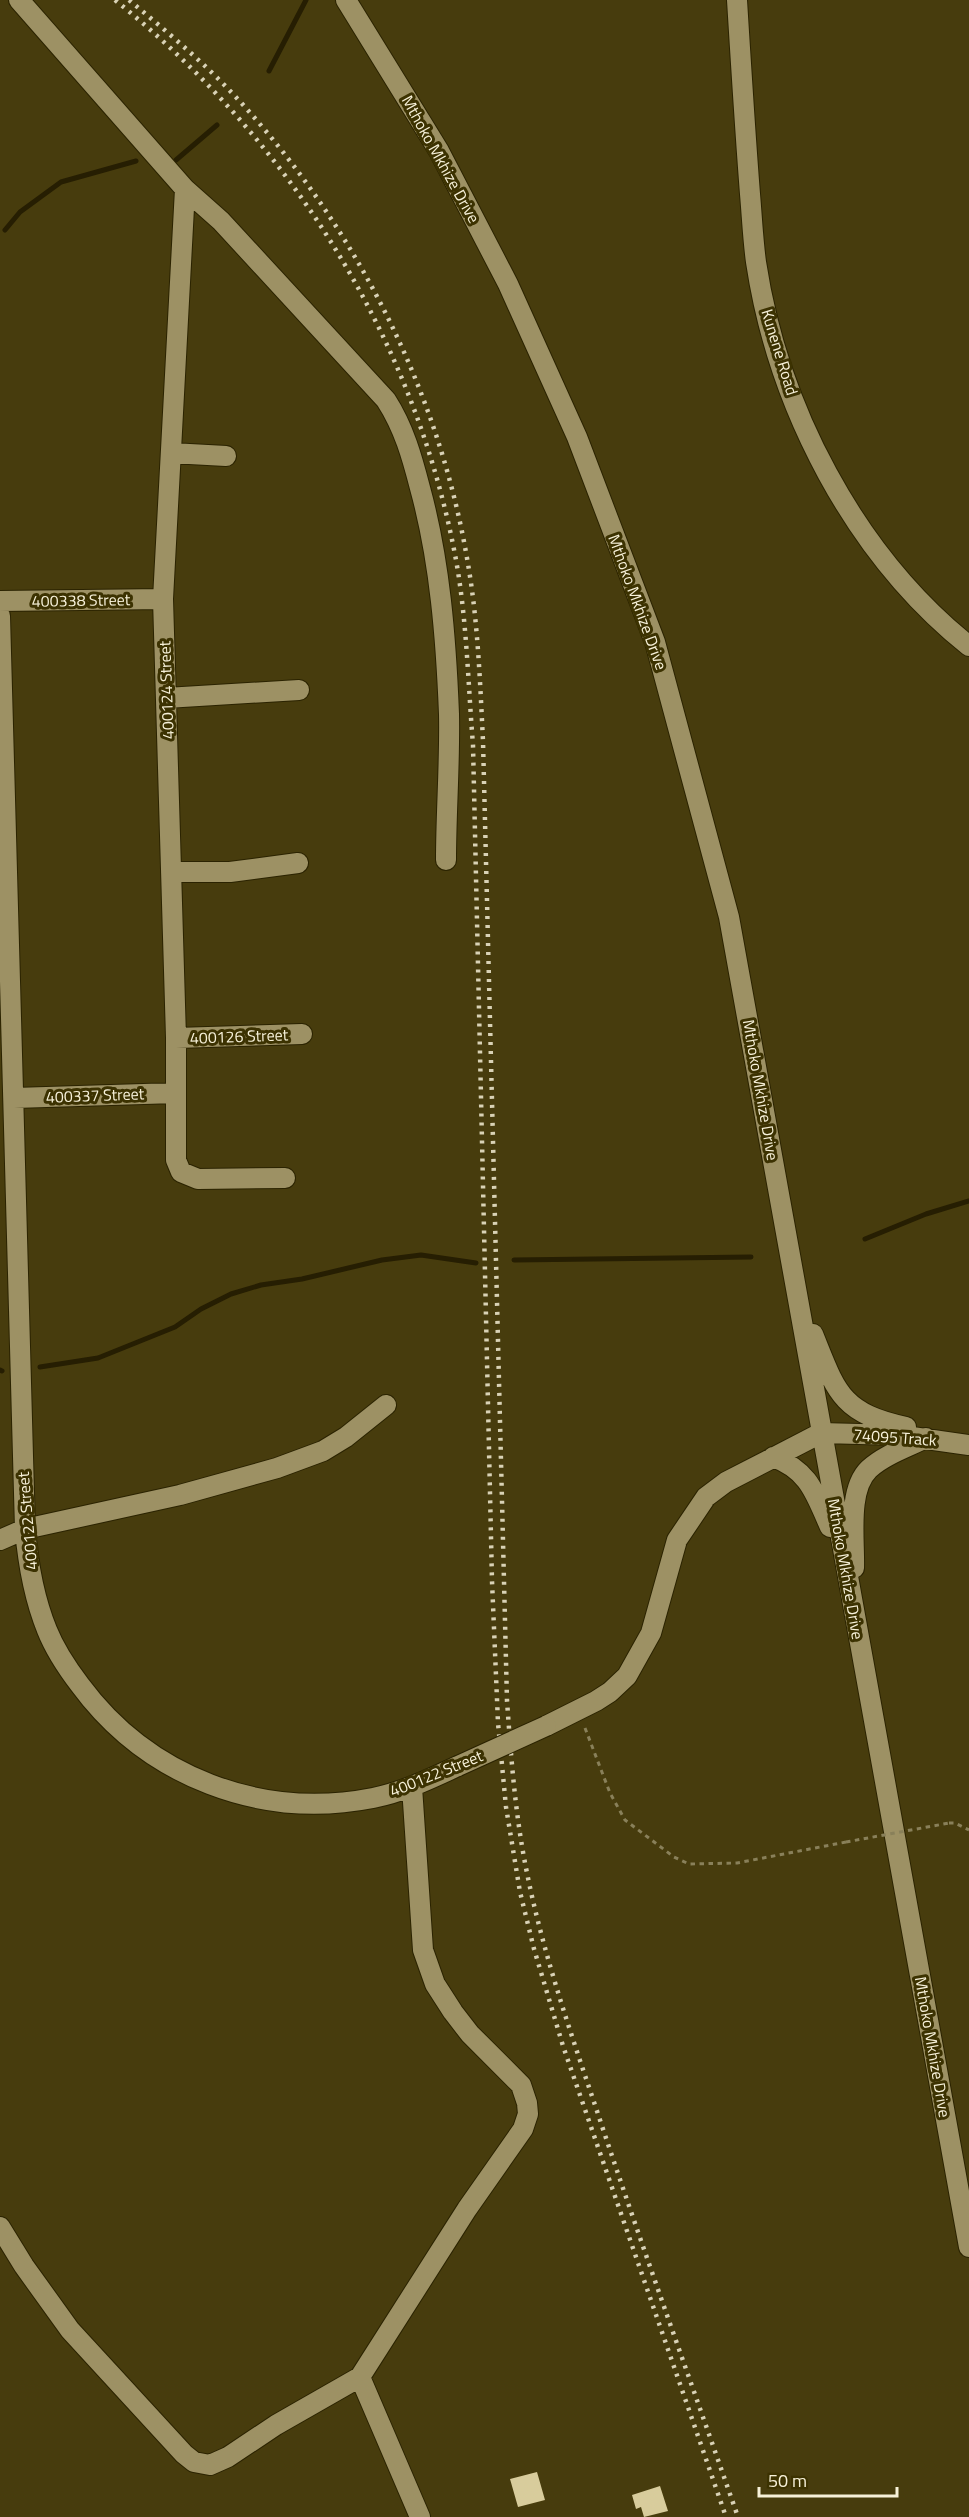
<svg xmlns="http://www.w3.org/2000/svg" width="969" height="2517" font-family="'Titillium Web',sans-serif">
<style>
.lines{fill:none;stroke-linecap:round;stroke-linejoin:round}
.stream{stroke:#261e02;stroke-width:5}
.building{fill:#d8cc9c}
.minor-casing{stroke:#2b2301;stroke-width:22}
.path{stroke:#89805a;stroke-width:3;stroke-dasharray:4.5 4.5;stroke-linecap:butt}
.minor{stroke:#9d9164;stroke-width:20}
.rail{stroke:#d9d2b6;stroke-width:4.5;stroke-dasharray:3 6;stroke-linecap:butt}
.minor-bridge-casing{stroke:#2b2301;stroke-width:22;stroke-linecap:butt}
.path-bridge{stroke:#89805a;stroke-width:3;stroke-dasharray:4.5 4.5;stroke-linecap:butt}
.minor-bridge{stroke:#9d9164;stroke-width:20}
.labels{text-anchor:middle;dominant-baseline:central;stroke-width:6;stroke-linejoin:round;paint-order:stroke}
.street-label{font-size:16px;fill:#f7f1d9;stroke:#3c3201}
</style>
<rect width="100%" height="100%" fill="#473c0d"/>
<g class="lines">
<path class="stream" d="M269 71 306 0
M176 160 217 125
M5 230 20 212 61 182 136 161
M865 1239 926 1214 969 1201
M514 1260 751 1257
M40 1367 98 1358 175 1327 201 1309 231 1294 261 1285 302 1279 382 1260 421 1255 476 1263
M0 1370 2 1371"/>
</g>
<path class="building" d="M537 2472 545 2500 518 2507 510 2479Z
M660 2486 668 2511 644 2517 641 2507 636 2509 632 2495Z"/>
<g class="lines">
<g class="minor-casing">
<path id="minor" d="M19 0 185 189 221 221 386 400C404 428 412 457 420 488 440 561 446 639 449 714 450 763 446 812 446 860
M346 0 439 151 508 284 577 437 655 642 729 917 969 2247
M737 0C741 65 745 130 750 194 752 217 753 240 756 262 778 407 854 554 969 646
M185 189 163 599 176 1038V1160L181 1172 198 1179 285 1178
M171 453 226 456
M0 601 163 599
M0 616 25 1529C28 1564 34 1598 47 1630 55 1650 67 1668 80 1685 148 1777 261 1820 373 1798 403 1792 430 1779 458 1766
M166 698 299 690
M171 872H230L298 863
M176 1038 302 1034
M14 1098 176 1093
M813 1334C836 1391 840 1413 906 1427
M773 1457C810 1471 815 1494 830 1527
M0 1540 25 1529 180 1495 277 1468 323 1451 346 1437 386 1405
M854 1568C855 1540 847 1490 869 1469 884 1455 908 1447 926 1438
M546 1726 596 1701 610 1692 627 1676 651 1633 677 1540 706 1497 726 1482 821 1433 898 1435 969 1445
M0 2227 24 2266 70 2330 184 2454 194 2462 210 2465 228 2457 276 2425 360 2377 467 2209 523 2129 528 2114 527 2103 521 2085 470 2034 453 2012 435 1984 423 1950 412 1787
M360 2377 420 2517"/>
</g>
<path class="path" d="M585 1728 610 1793 625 1820 674 1857 689 1864 737 1863 846 1842
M949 1823H955L969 1830"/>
<use href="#minor" class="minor"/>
<path class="rail" d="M115 0C290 141 415 338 456 560 467 621 468 684 473 745L492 1581 498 1723 506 1807 520 1892 534 1949 563 2046 726 2517
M129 0C165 30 202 61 234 95 354 224 439 389 468 564 478 622 480 682 483 741L507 1701C511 1756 515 1813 526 1868 542 1950 570 2031 597 2111 642 2247 691 2382 738 2517"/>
<g class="minor-bridge-casing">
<path id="minor-bridge" d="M458 1766 546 1726"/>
</g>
<path class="path-bridge" d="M846 1842 949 1823"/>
<use href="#minor-bridge" class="minor-bridge"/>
</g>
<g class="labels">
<g class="street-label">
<text transform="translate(441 159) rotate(61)">Mthoko Mkhize Drive</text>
<text transform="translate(780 352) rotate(73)">Kunene Road</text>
<text transform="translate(81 600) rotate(-1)">400338 Street</text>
<text transform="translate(638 602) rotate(70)">Mthoko Mkhize Drive</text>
<text transform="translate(166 690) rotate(-92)">400124 Street</text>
<text transform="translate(239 1036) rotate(-2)">400126 Street</text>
<text transform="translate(761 1090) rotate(80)">Mthoko Mkhize Drive</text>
<text transform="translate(95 1095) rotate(-2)">400337 Street</text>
<text transform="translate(895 1437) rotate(4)">74095 Track</text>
<text transform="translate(27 1521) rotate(-95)">400122 Street</text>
<text transform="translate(846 1569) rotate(80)">Mthoko Mkhize Drive</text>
<text transform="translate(436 1773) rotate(-22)">400122 Street</text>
<text transform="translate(933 2047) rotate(80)">Mthoko Mkhize Drive</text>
</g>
</g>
<path d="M759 2487v9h138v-9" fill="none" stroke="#f7f1d9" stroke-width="3"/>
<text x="768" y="2487" font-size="18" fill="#f7f1d9" stroke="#3c3201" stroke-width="4.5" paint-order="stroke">50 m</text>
</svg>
